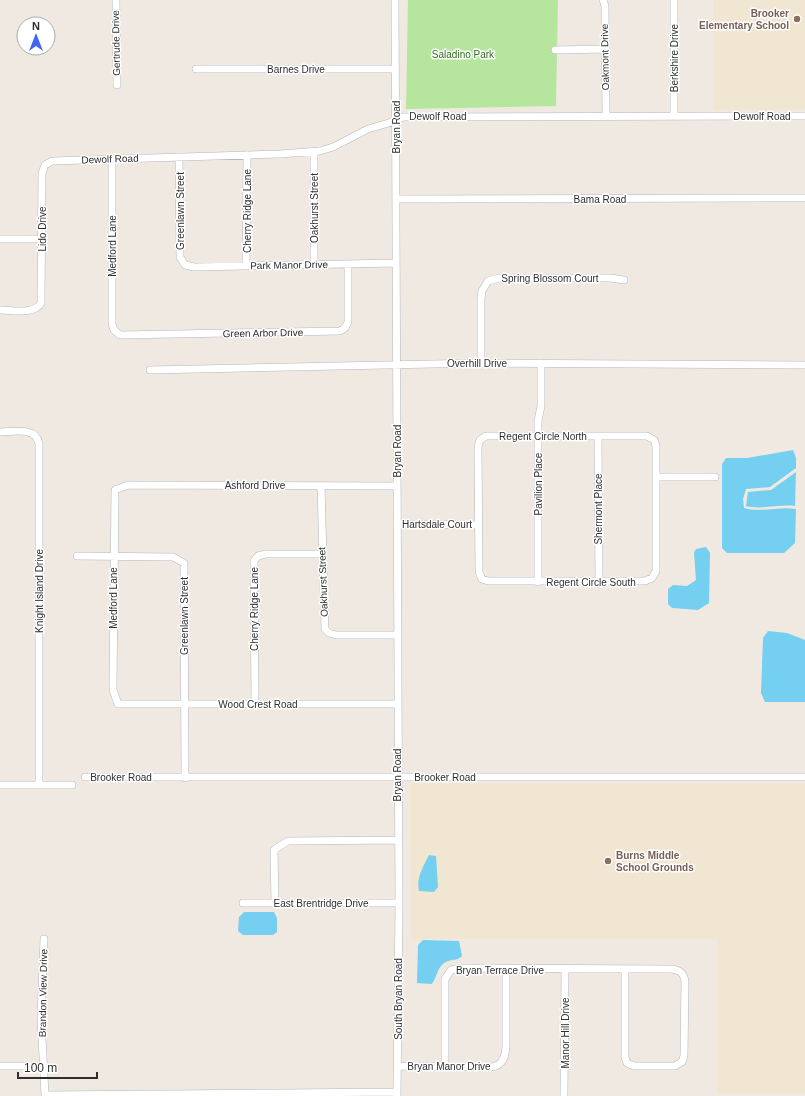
<svg xmlns="http://www.w3.org/2000/svg" width="805" height="1096" font-family="Helvetica,sans-serif">
<style>
.education{fill:#f0e6d1}
.green{fill:#b6e59e}
.water{fill:#75cff0}
.lines{fill:none;stroke-linecap:round;stroke-linejoin:round}
.minor-casing{stroke:#b4b7c1;stroke-width:8}
.minor{stroke:#fff;stroke-width:7}
.education-dot{fill:#8d6e63;stroke:#fff;stroke-width:1.5}
.labels{text-anchor:middle;dominant-baseline:central;stroke-width:3;stroke-linejoin:round;paint-order:stroke}
.education-label{font-size:10px;font-weight:bold;fill:#785e54;stroke:#fff;text-anchor:end}
.street-label{font-size:10px;fill:#2e2e2e;stroke:#fff}
.park-label{font-size:10px;fill:#2c6e1b;stroke:#fff}
</style>
<rect width="100%" height="100%" fill="#efe9e1"/>
<path class="education" d="M713 0H805V110H714Z
M410 783H805V1093H717V939H411Z"/>
<path class="green" d="M408 0H558L556 106 406 109Z"/>
<path class="water" d="M793 450 796 458V468L770 487 746 489 743 499 744 508C761 513 779 506 796 509L795 543 784 553H727L722 548V464L726 458H747Z
M796 472 795 506C779 504 762 510 746 506L748 492 771 490Z
M706 547 710 553 709 603 698 610 672 608 668 604V589L673 585 687 586 696 580 694 553 696 549Z
M768 631 787 633 805 640V702H765L761 693 763 638Z
M429 855 436 856 438 887 434 892 419 891C416 878 423 867 429 855Z
M244 912H274L277 918V932L273 935H243L238 931 239 917Z
M423 940 459 941 462 956C457 961 454 959 448 961 438 964 437 977 432 984L417 983 418 945Z"/>
<g class="lines">
<g class="minor-casing">
<path id="minor" d="M116 0 117 85
M395 0 399 903 397 1096
M603 0 605 6 606 115
M674 0V116
M555 50 606 49
M196 69H395
M179 157 180 257 185 265 194 267 396 263
M112 159V324L114 330 120 335 340 331 345 328 348 322V264
M396 199 805 198
M0 239H42
M314 265V152
M246 266 247 155
M0 310C12 310 34 315 41 303L42 173 45 165 52 161 280 154 320 151 333 147 368 129 392 122 403 117 805 116
M481 363V299L482 291 488 281 499 278H610L624 280
M150 370 481 363 805 365
M0 432C13 432 36 426 39 444V785
M486 436H647L654 440 656 446V571L652 578 645 581H488L482 579 479 572 478 447 480 440Z
M598 436 599 581
M656 477H715
M321 486 325 629 329 633 336 635H397
M397 486 128 485 115 490 113 690 118 704H397
M397 524 478 525
M77 556 173 557 184 563 185 778
M538 582V421L541 406V363
M255 704 254 561 258 556 266 554H322
M85 777H805
M0 785H72
M243 903H399
M275 903 274 850 288 841 398 840
M44 939 41 1018 45 1095 397 1092
M0 1066H44
M398 1066 492 1067C503 1065 505 1057 506 1047V970
M445 1067V979L451 970 460 968 671 969C680 970 684 973 685 982L684 1056 682 1062 675 1066H634L627 1063 625 1057V969
M564 1096 565 969"/>
</g>
<use href="#minor" class="minor"/>
</g>
<g class="education-dot">
<circle cx="797" cy="19" r="4"/>
<circle cx="608" cy="861" r="4"/>
</g>
<g class="labels">
<g class="education-label">
<text x="789" y="13">Brooker<tspan x="789" dy="12">Elementary School</tspan></text>
<text x="616" y="855" text-anchor="start">Burns Middle<tspan x="616" dy="12">School Grounds</tspan></text>
</g>
<g class="street-label">
<text transform="translate(116 43) rotate(-91)">Gertrude Drive</text>
<text transform="translate(605 57) rotate(-91)">Oakmont Drive</text>
<text transform="translate(674 58) rotate(-90)">Berkshire Drive</text>
<text x="296" y="69">Barnes Drive</text>
<text x="438" y="116">Dewolf Road</text>
<text x="762" y="116">Dewolf Road</text>
<text transform="translate(396 127) rotate(-90)">Bryan Road</text>
<text transform="translate(110 159) rotate(-2)">Dewolf Road</text>
<text x="600" y="199">Bama Road</text>
<text transform="translate(314 208) rotate(-90)">Oakhurst Street</text>
<text transform="translate(180 211) rotate(-90)">Greenlawn Street</text>
<text transform="translate(247 211) rotate(-90)">Cherry Ridge Lane</text>
<text transform="translate(42 229) rotate(-90)">Lido Drive</text>
<text transform="translate(112 246) rotate(-90)">Medford Lane</text>
<text transform="translate(289 265) rotate(-1)">Park Manor Drive</text>
<text x="550" y="278">Spring Blossom Court</text>
<text transform="translate(263 333) rotate(-1)">Green Arbor Drive</text>
<text x="477" y="363">Overhill Drive</text>
<text x="543" y="436">Regent Circle North</text>
<text transform="translate(397 451) rotate(-90)">Bryan Road</text>
<text transform="translate(538 484) rotate(-90)">Pavilion Place</text>
<text x="255" y="485">Ashford Drive</text>
<text transform="translate(598 509) rotate(-90)">Shermont Place</text>
<text x="437" y="524">Hartsdale Court</text>
<text transform="translate(323 582) rotate(-92)">Oakhurst Street</text>
<text x="591" y="582">Regent Circle South</text>
<text transform="translate(39 591) rotate(-90)">Knight Island Drive</text>
<text transform="translate(113 598) rotate(-90)">Medford Lane</text>
<text transform="translate(254 609) rotate(-90)">Cherry Ridge Lane</text>
<text transform="translate(184 616) rotate(-90)">Greenlawn Street</text>
<text x="258" y="704">Wood Crest Road</text>
<text transform="translate(397 775) rotate(-90)">Bryan Road</text>
<text x="121" y="777">Brooker Road</text>
<text x="445" y="777">Brooker Road</text>
<text x="321" y="903">East Brentridge Drive</text>
<text x="500" y="970">Bryan Terrace Drive</text>
<text transform="translate(43 993) rotate(-89)">Brandon View Drive</text>
<text transform="translate(398 999) rotate(-90)">South Bryan Road</text>
<text transform="translate(565 1033) rotate(-90)">Manor Hill Drive</text>
<text x="449" y="1066">Bryan Manor Drive</text>
</g>
<g class="park-label">
<text x="463" y="54">Saladino Park</text>
</g>
</g>
<g transform="translate(36 36)"><circle r="19" fill="#ffffff" stroke="#ababab"/>
<path d="M0-3L7 15L0 10L-7 15Z" fill="#4264fb"/>
<text y="-6" font-size="11" font-weight="bold" text-anchor="middle" fill="#2e2e2e">N</text>
</g>
<path d="M18 1072v6h79v-6" fill="none" stroke="#2e2e2e" stroke-width="2"/>
<text x="24" y="1072" font-size="12" fill="#2e2e2e" stroke="#ffffff" stroke-width="3" paint-order="stroke">100 m</text>
</svg>
